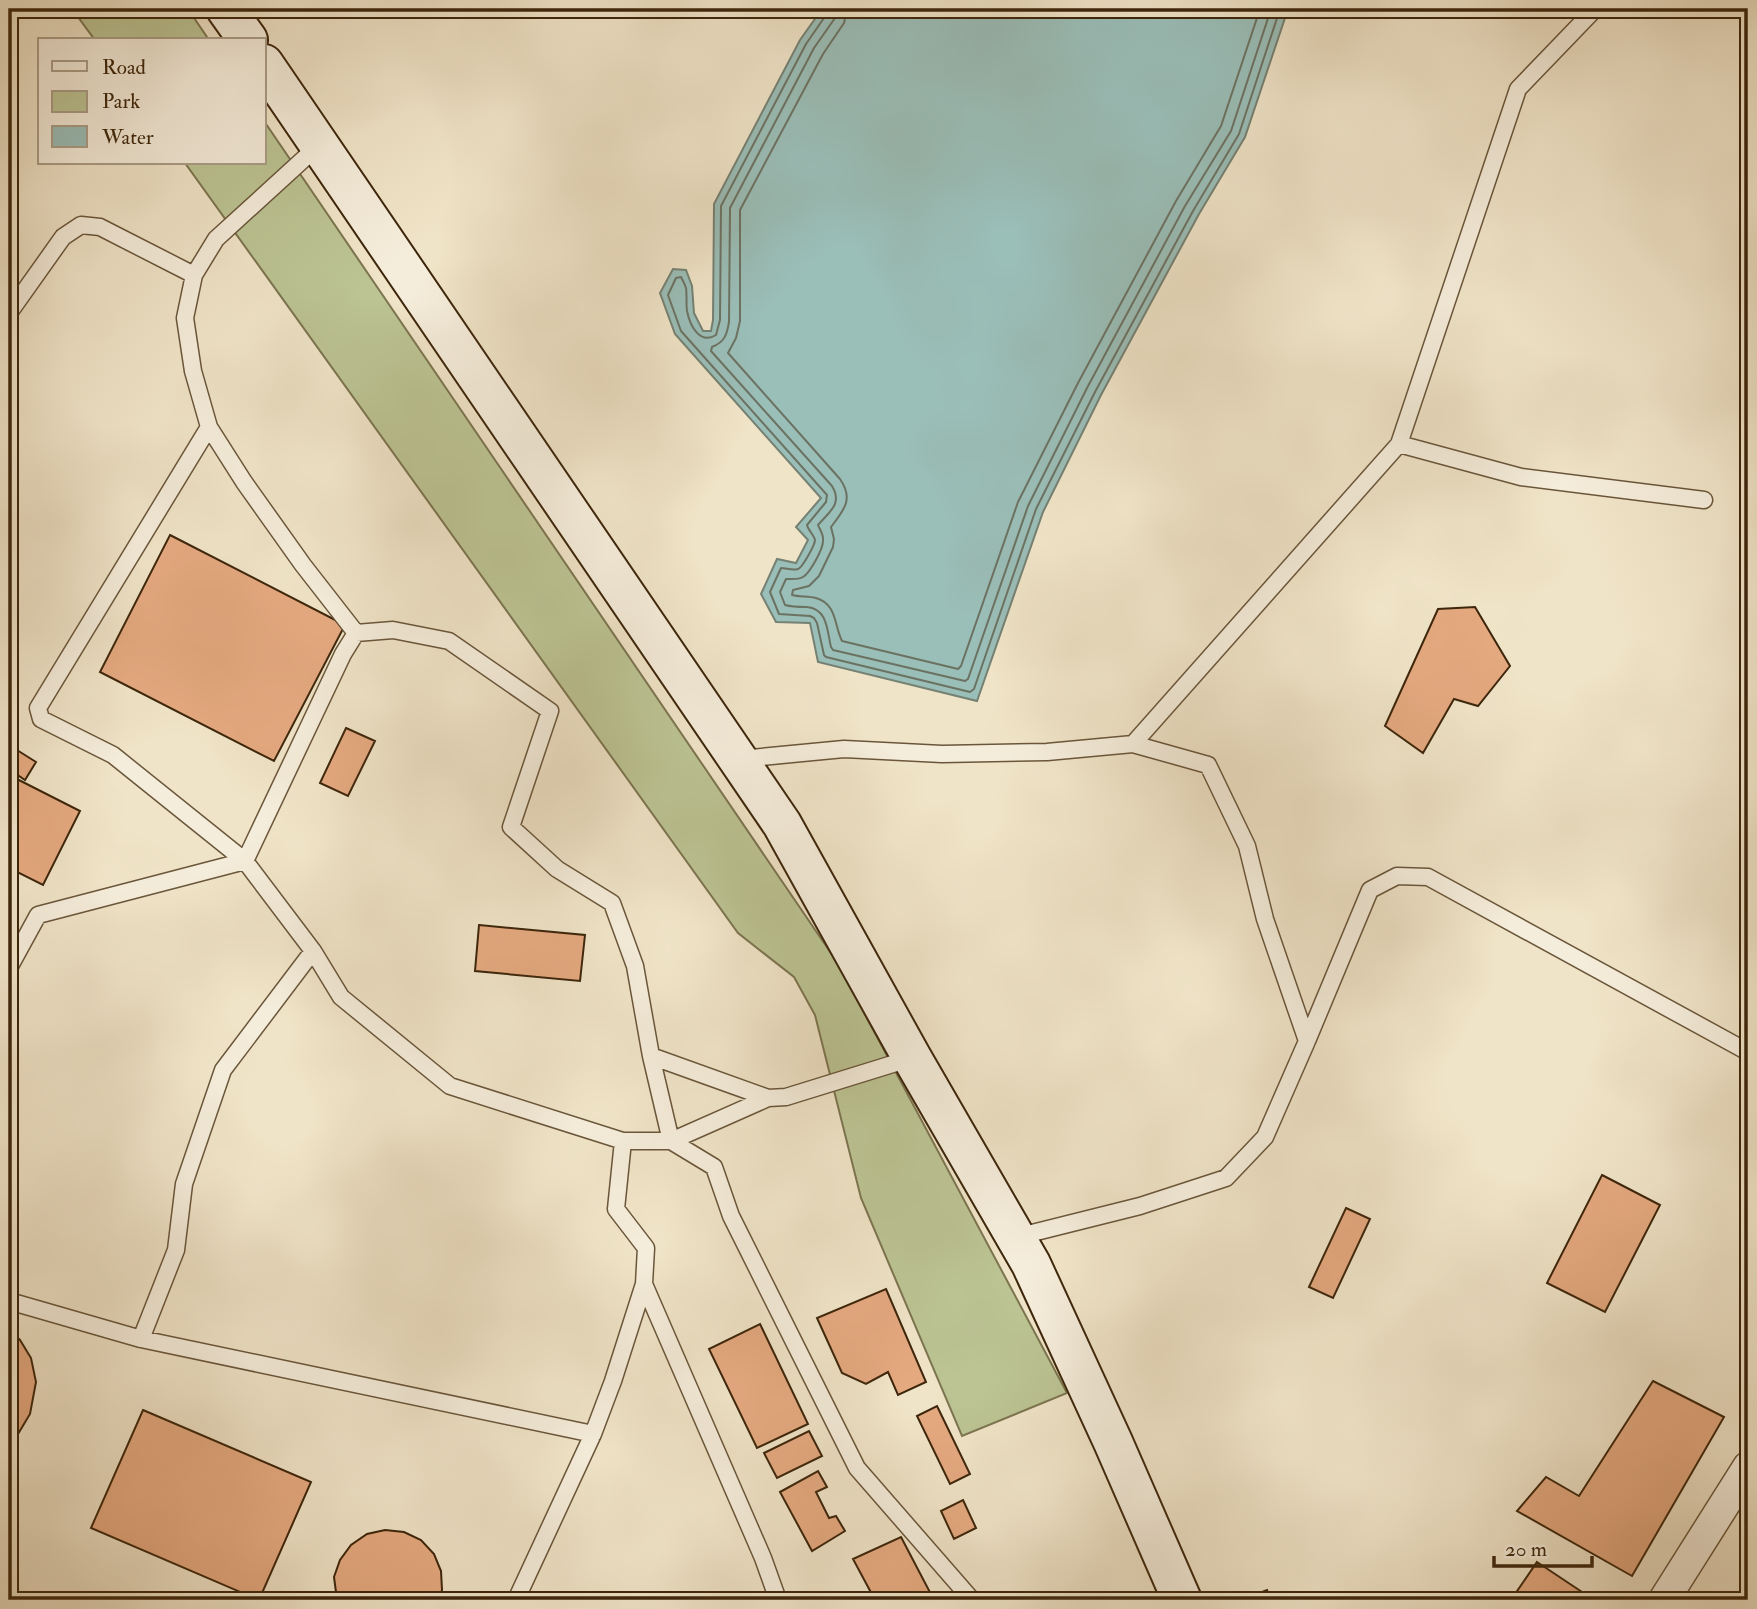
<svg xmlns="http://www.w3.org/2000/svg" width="1757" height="1609" font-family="'IM FELL Double Pica',serif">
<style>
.green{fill:#bcc494;stroke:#7c7550;stroke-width:2}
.water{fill:#9abeb8;stroke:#758173;stroke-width:2}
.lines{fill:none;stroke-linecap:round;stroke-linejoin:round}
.shore{stroke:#6c7262;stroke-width:2}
.building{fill:#e5a980;stroke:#3d260b;stroke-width:2}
.service-casing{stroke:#6a563a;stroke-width:19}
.minor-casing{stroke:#6a563a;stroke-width:33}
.secondary-casing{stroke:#3d260b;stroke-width:42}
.service{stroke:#f5eddb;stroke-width:16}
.minor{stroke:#f5eddb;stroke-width:30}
.secondary{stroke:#f5eddb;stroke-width:38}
</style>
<rect width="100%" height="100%" fill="#f0e4c8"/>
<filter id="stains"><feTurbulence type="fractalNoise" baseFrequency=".00286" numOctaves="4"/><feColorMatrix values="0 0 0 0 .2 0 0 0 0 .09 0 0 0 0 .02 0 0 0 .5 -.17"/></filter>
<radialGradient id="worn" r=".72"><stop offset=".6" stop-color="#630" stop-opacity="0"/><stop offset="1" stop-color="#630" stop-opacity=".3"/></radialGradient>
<path class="green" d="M72 9H188L209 40H95Z
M264 121 837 962 1067 1393 962 1436 861 1198 815 1015 794 977 738 933 185 163H264Z"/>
<path class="water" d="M822 9H1288L1245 137 1199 214 1101 395 1043 512 977 701 818 662 810 623 776 622 761 594 777 559 796 563 808 540 796 527 821 498 675 334 660 293 673 269 686 270 692 286 694 313 703 331H711L713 320 714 204 800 40Z"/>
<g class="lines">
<path class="shore" d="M827 9 826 15 806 44 721 206 720 320 716 335C700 345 690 326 687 311 686 304 687 295 686 288 685 284 683 281 681 277L676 278 668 295 681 331 827 495 826 502 807 525C808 530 814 535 815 540 815 545 802 568 798 569 793 571 786 568 781 568L770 592 779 614 810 616 814 618 817 623 824 655 826 657 970 692 974 689 1036 509 1095 392 1193 211 1239 134 1280 9
M836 9 835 18 814 48 730 208 729 322C727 334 725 342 712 347L711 351 832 486C843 504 829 512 818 525 820 530 824 535 823 541 823 549 810 573 803 577 798 580 792 579 786 579L780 592 785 605C792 607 800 607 807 607 828 609 827 631 831 647L833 650 965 681 968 679 1028 506 1087 388 1185 206 1231 131 1271 9
M847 9 844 23 823 54 740 210V321L736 338 728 353 840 479C854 499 844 510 831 527L834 539 833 547 819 576 809 586 793 590 792 595C800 597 808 596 816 598 837 604 834 625 842 641L958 669 961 666 1018 502 1078 383 1176 201 1221 126 1260 9"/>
</g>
<path class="building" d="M170 535 345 625 274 761 100 672Z
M1475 607 1510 666 1478 706 1454 699 1423 753 1385 726 1438 609Z
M346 728 375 741 348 796 320 783Z
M9 745 36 762 25 780 9 769Z
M9 775 80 811 43 885 9 868Z
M479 925 585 935 580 981 475 971Z
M1602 1175 1660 1205 1605 1312 1547 1283Z
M1346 1208 1370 1219 1333 1298 1309 1287Z
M886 1289 926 1382 898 1395 888 1372 866 1384 842 1373 817 1318Z
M760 1324 808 1424 757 1448 709 1349Z
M9 1330 20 1340 31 1358 36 1382 30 1414 18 1434 9 1440Z
M1653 1381 1724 1417 1632 1576 1517 1511 1546 1477 1579 1496Z
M937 1406 970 1474 950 1484 917 1416Z
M143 1410 311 1482 259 1600 91 1528Z
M809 1431 822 1456 777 1478 764 1453Z
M818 1471 827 1487 816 1492 829 1518 836 1516 845 1531 812 1551 780 1492Z
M963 1500 976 1528 954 1539 941 1511Z
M385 1530 404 1532 421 1540 434 1554 441 1571 442 1590 439 1600H337L334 1577 340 1560 351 1545 367 1534Z
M901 1537 934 1600H875L853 1559Z
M1537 1562 1594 1600H1511Z
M1267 1590 1271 1600H1244V1599Z"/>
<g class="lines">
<g class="service-casing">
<path id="service" d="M319 145 216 239 194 275 185 318 193 371 209 427 244 482 303 565 356 633
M9 313 63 237 81 225 100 227 194 275
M209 427 38 708 41 719 113 755 245 861 313 951 341 997 450 1086 623 1141H671L768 1098 786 1097 912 1058
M1399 444 1521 477 1704 500
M356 633 393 630 449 641 550 711 511 827 557 869 612 903 635 966 651 1056 671 1141 714 1167 731 1216 857 1468 972 1600
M1133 744 1399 444 1518 89 1595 9
M740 759 844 749 942 754 1047 752 1133 744 1208 765 1247 846 1265 919 1307 1041 1265 1137 1226 1178 1140 1206 1016 1237
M245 861 343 654 356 633
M9 968 38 915 245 861
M1307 1041 1370 890 1397 876 1428 877 1748 1052
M651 1056 768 1098
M644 1284 763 1558 778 1600
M9 1301 141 1339 593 1434
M141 1339 176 1250 184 1184 223 1070 313 951
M516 1600 593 1434 613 1381 644 1284 646 1248 616 1209 623 1141"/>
</g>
<g class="minor-casing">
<path id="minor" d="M1664 1600 1748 1467"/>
</g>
<g class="secondary-casing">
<path id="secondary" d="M226 9 248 40
M264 64 782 824 912 1058 1031 1264 1113 1442 1182 1600"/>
</g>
<use href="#service" class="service"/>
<use href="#minor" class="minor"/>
<use href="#secondary" class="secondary"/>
</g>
<rect width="1757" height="1609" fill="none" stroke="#f0e4c8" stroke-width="35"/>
<rect x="10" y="10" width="1736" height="1588" fill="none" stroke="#3d260b" stroke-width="3.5"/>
<rect x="18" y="18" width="1722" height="1574" fill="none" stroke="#3d260b" stroke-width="2"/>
<rect x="38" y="38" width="228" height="126" fill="#f5eddb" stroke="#ab9d88" stroke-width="2"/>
<rect x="52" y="61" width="35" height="10" fill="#f5eddb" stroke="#ab9d88" stroke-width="2"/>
<text x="102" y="74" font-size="21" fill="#3d260b">Road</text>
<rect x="52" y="91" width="35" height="21" fill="#bcc494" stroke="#ab9d88" stroke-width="2"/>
<text x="102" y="108" font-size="21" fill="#3d260b">Park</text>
<rect x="52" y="126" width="35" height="21" fill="#9abeb8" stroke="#ab9d88" stroke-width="2"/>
<text x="102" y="144" font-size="21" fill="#3d260b">Water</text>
<path d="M1494 1556v10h98v-10" fill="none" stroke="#3d260b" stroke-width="3.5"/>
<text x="1505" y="1556" font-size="21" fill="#3d260b" stroke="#f5eddb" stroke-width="5" paint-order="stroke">20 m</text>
<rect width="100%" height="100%" filter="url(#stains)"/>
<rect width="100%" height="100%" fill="url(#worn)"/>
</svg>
